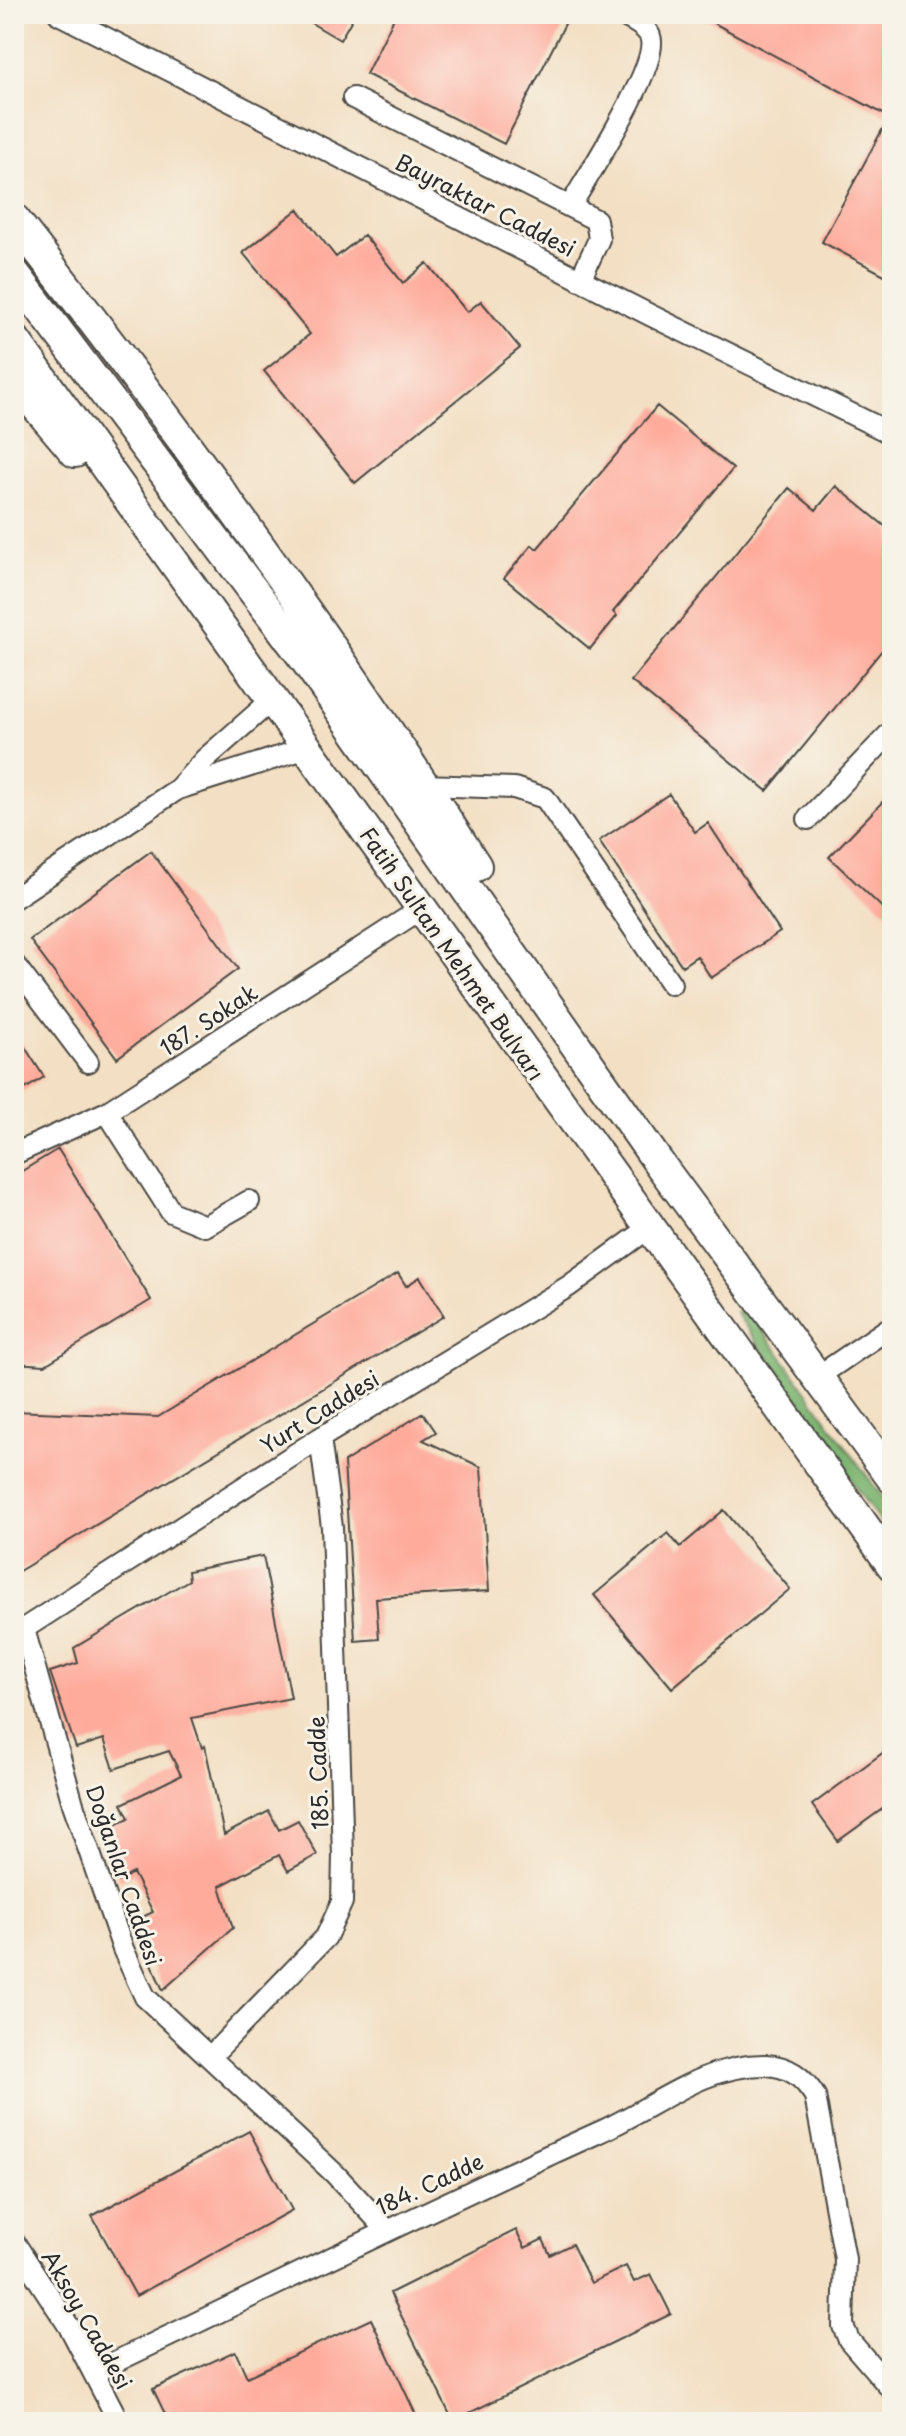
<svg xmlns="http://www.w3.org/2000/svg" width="906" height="2436" font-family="'Playpen Sans',sans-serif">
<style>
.forest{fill:#7eb572;stroke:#54704e;stroke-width:2}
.building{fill:#feab9b}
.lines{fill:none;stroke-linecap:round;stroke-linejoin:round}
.minor-casing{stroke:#494642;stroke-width:24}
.highway-casing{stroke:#494642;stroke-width:34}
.minor{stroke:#fff;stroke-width:20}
.highway{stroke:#fff;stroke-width:30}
.labels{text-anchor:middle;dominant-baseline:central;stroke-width:6;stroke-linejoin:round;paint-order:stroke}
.street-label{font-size:22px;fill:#2b2b2b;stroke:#f7f3e8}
</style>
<rect width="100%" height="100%" fill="#f7f3e8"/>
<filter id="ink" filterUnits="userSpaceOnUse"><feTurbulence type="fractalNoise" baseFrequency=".0125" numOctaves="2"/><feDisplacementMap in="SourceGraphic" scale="16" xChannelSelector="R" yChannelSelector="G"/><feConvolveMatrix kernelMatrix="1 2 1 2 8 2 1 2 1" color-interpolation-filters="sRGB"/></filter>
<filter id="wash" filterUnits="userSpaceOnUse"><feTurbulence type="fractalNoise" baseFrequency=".006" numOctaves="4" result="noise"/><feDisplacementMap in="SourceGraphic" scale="32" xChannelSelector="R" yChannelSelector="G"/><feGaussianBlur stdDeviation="1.8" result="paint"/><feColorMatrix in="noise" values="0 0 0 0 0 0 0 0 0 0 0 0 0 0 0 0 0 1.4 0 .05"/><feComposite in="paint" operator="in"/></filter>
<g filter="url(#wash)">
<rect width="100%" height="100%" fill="#f3dfc3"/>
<path class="forest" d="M744 1304 892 1511V1540L736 1312Z"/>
<g id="blocks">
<path class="building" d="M296 14H355L340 40Z
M396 14H570L504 144 366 74Z
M697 14H892V279L822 242 889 117Z
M298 209 336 257 364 235 403 283 427 263 467 312 481 301 520 348 355 483 264 371 310 334 243 253Z
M657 406 733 469 613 612 617 616 590 649 504 578 532 545 537 549Z
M836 486 892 532V638L767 791 631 681 789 488 816 510Z
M892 792V917L829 857Z
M669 794 695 832 708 823 780 932 711 978 697 956 682 966 599 841Z
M151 851 238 969 117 1058 30 940Z
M14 1030 44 1077 14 1096Z
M58 1149 151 1300 45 1365 14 1363V1176Z
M398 1273 406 1286 420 1277 444 1316 14 1574V1411L158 1417Z
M423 1413 436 1432 423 1440 481 1467 489 1591 376 1598 379 1639 355 1641 344 1462Z
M724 1510 790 1589 672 1688 594 1595 668 1533 680 1547Z
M263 1556 291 1698 192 1718 202 1748 205 1746 224 1835 269 1811 279 1830 298 1820 317 1855 288 1871 279 1855 220 1886 233 1928 163 1990 132 1922 153 1912 133 1873 119 1881 103 1831 129 1818 122 1804 181 1775 169 1751 114 1769 104 1739 76 1748 50 1672 78 1663 74 1648 189 1580 188 1571Z
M892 1746V1802L838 1841 812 1805Z
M249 2131 292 2210 136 2296 92 2216Z
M516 2230 525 2248 543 2239 550 2255 572 2244 591 2283 626 2266 634 2282 651 2274 671 2314 453 2421 390 2293Z
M371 2319 417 2417 407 2422H169L153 2389 235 2351 247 2377Z"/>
</g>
</g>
<g filter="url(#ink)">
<use href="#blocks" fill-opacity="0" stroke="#494642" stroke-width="2"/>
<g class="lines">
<g class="minor-casing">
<path id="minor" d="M59 14 650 315 892 434
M353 98 596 220 599 239 580 280
M571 205C587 177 661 63 650 36 645 25 629 19 620 14
M423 785 514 788 545 798 671 984
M178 789 307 748
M808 819 892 731
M14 898 178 789 205 759 272 700
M14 964 88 1062
M107 1112 171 1212 205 1226 249 1201
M14 1154 107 1112 421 909
M817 1377 892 1326
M24 1629 73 1804 123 1949 145 1997 335 2174 387 2230
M14 1635 320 1438 569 1286 649 1228
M210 2057 326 1937 342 1902 343 1855 332 1527 320 1438
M14 2242 70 2328 119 2422
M94 2372C264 2291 433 2207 604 2130 656 2106 705 2064 766 2065 789 2066 803 2077 815 2096L845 2259 843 2326 849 2340 892 2390"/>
</g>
<g class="highway-casing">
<path id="highway" d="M14 219C177 427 335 643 476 866
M14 273 304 658 658 1162 892 1478
M14 339 892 1565
M14 380 75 452"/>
</g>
<use href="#minor" class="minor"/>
<use href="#highway" class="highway"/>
</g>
</g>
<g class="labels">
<g class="street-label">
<text transform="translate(486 204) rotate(27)">Bayraktar Caddesi</text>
<text transform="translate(453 953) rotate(55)">Fatih Sultan Mehmet Bulvarı</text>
<text transform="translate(208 1019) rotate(-33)">187. Sokak</text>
<text transform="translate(319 1411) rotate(-32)">Yurt Caddesi</text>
<text transform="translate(317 1773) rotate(-92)">185. Cadde</text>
<text transform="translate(125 1875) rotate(71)">Doğanlar Caddesi</text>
<text transform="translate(429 2183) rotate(-25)">184. Cadde</text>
<text transform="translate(88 2319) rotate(60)">Aksoy Caddesi</text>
</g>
</g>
<rect width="906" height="2436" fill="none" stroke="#f7f3e8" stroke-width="48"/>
</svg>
